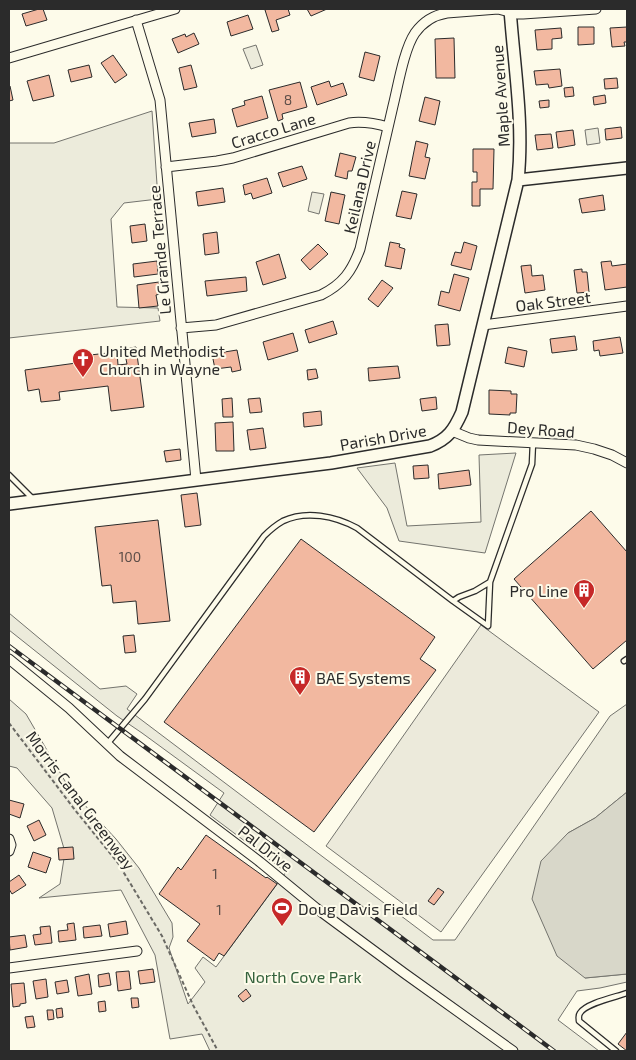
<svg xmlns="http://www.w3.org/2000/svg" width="636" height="1060" font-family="'Exo 2',sans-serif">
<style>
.green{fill:#ecebdb;stroke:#74746e}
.parking{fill:#eceadb;stroke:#74746e}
.water{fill:#d8d7c9;stroke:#74746e}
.building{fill:#f2b8a0;stroke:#2b2b2b}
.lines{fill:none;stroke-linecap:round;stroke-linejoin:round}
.lane-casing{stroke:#2b2b2b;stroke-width:7}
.street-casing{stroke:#2b2b2b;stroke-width:11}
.secondary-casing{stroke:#2b2b2b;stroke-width:14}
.path{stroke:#6a6964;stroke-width:2;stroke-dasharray:4 2.5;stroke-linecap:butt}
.lane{stroke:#fdfbea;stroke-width:4.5}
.street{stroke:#fdfbea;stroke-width:9}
.secondary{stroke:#fdfbea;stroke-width:11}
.rail-casing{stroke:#2b2b2b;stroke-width:4.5}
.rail{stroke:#fdfbea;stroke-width:2.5;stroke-dasharray:8;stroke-linecap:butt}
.labels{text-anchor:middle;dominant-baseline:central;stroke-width:4;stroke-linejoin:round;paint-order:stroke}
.number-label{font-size:14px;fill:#5d4e48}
.street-label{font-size:16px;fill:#2b2b2b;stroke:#fdfbea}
.poi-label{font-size:16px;fill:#2b2b2b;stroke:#fdfbea;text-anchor:start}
.park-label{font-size:16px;fill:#34623c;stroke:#fdfbea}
</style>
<rect width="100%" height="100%" fill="#fdfbea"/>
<path class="green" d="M256 45 263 65 251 69 243 49Z
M152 111 158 199 124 203 111 219 117 307 158 308 160 321 9 338V143H54Z
M598 128 600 143 587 145 585 130Z
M312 192 324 194 319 214 308 211Z
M516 453 485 553 399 541 387 508 357 468 395 463 407 526 481 522 479 455Z
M9 613 100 689 126 686 137 694 127 709 433 940H455L610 716 627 704V792L595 818 568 833 585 978 627 974V982L600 988 577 991 558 1020 599 1051H210L202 1034 170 1039 155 955 121 890 39 898 60 884 65 852 52 808 17 768 9 766V699L26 714 69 788 116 839 139 868 172 923 173 937 169 948 188 1004 205 982 195 968 203 957 216 967 286 872 210 815 224 793 142 733 117 716 9 630Z"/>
<path class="parking" d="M481 625 599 712 441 932 326 846Z"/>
<path class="water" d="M627 792V974L585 978 557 956 532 899 541 861 568 833 595 818Z"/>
<path class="building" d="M39 9H43L47 20 26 26 22 14Z
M267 9H288L290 15 276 20 279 30 272 32 265 10Z
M307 9H327L311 16Z
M248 15 253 29 231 36 227 22Z
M578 27H594V44L578 45Z
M627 27V42H624L625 46 612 47 610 28Z
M561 28 562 38 552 39V49L537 50 535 30Z
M194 33 199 44 178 53 172 39 185 34 186 37Z
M454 38 455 78H436L435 39Z
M365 52 380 56 374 81 359 77Z
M113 55 127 75 115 83 101 63Z
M89 65 92 77 71 82 68 70Z
M191 65 197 87 184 90 179 68Z
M560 69 562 86 549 88 548 84 536 85 534 71Z
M49 75 54 96 33 101 27 81Z
M617 78 618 88 605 89 604 79Z
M329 81 331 87 343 83 347 95 317 105 311 87Z
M300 82 307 107 282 114 283 119 278 121 269 90Z
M10 86 13 100 9 101V87Z
M573 87 574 96 565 97 564 88Z
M605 95 606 103 594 105 593 97Z
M262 96 268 118 237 127 232 109 245 105 244 101Z
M425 97 440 101 435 125 419 121Z
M549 100V107L540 108 539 101Z
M214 119 216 133 192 137 189 123Z
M621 127 622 138 606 140 605 129Z
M573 130 575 145 558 148 556 132Z
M551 134 553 148 537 150 535 135Z
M416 141 428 144 425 157 430 158 425 179 409 176Z
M473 149H494L493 189H480V206H472V182H477V172H473Z
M340 153 356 157 352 171H348L347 179 335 176Z
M302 166 307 179 283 187 278 173Z
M267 178 272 193 253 199 251 193 245 195 243 185Z
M223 188 225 202 198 206 196 192Z
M402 191 417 194 411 219 396 216Z
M331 192 345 195 339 224 325 221Z
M603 195 605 210 582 213 579 199Z
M145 224 147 241 132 243 130 226Z
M217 232 219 253 205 255 203 234Z
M390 242 400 244 399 247 405 249 401 269 385 266Z
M464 242 477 246 471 270 451 265 455 252 461 253Z
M318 244 328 254 310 270 301 260Z
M279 254 286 278 263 285 256 262Z
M157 261 158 274 134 277 133 264Z
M611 261 612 266 627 264V287L605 290 601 262Z
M531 265 532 276 543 275 545 290 525 293 521 266Z
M582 269V272H587L589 292 577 293 574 270Z
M454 274 469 278 460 311 438 305 441 291 449 293Z
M246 277 247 291 207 296 205 281Z
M382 280 393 288 378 307 368 299Z
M159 282 160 294 156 295 158 306 139 308 137 285Z
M333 321 337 334 309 343 305 330Z
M448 324 450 345 437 346 435 325Z
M293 333 298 351 268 360 263 342Z
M575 336 577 350 552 353 550 339Z
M620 337 623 353 600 356 599 350 594 351 593 341Z
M136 347 144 407 111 411 108 386 59 392 60 400 41 402 39 389 28 391 25 370 91 361 90 355 117 352 118 365 127 364 124 349Z
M508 347 527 351 524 367 505 363Z
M237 350 241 370 232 372 231 367 215 369 212 354Z
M398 366 400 378 369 381 368 368Z
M316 369 318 378 308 380 307 370Z
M489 390 511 391V394H517L516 413H510V415L489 414Z
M436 397 437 409 422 411 420 399Z
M232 398 233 417H223L222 399Z
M260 398 262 412 250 413 248 399Z
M321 411 322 425 304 427 303 413Z
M233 422 234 451H216L215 423Z
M263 428 266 448 250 450 247 430Z
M180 449 181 460 166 462 164 451Z
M428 465 429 478 414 479 413 466Z
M469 470 471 485 439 489 438 474Z
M197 493 201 525 185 527 181 495Z
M591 511 627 552V640L593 669 514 579Z
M158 520 170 621 138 624 136 601 113 603 111 585 102 586 95 527Z
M301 539 435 637 420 659 436 670 314 832 164 722Z
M134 635 136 652 125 653 123 636Z
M9 800 24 804 20 818 9 814Z
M39 820 46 835 34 841 27 826Z
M206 835 266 878 267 877 277 884 224 956 219 953 214 961 187 941 200 924 159 894 178 867 181 870Z
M73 847 74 859 59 860 58 848Z
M33 852 51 858 46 873 28 867Z
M19 875 26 885 12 894 9 889V882Z
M438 888 444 892 434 905 428 901Z
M126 921 128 934 110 937 108 924Z
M74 923 76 940 59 942 58 931 68 930 67 924Z
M100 925 102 936 84 938 83 927Z
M50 926 52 943 35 945 33 935 41 934 40 927Z
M25 935 27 947 10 950 9 937Z
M153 969 155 982 140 984 138 971Z
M129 971 131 989 118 991 116 972Z
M109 973 111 985 99 987 98 975Z
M89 974 92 994 78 996 75 977Z
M46 979 48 997 36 999 33 981Z
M67 980 69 992 57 994 55 982Z
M24 983 26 1003 20 1004V1006L13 1007 11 984Z
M246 989 251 996 243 1002 238 996Z
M131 998H138L139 1007 132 1008Z
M105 1001 106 1011 99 1012 98 1002Z
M62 1008 63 1017 57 1018 56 1009Z
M47 1010H53L54 1019 48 1020Z
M33 1016 35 1027 27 1028 25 1017Z
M627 1032V1051L618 1044Z"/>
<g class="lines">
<g class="lane-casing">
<path id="lane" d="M9 475 33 499
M490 582 475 591 459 597 453 601 488 626 490 582 532 464 533 442
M624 661 627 659
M107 744 145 699 264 536C270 530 276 525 283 521 306 510 335 516 357 528L453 601
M616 1051 579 1021C579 1017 578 1016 580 1013 586 1003 616 997 627 993"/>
</g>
<g class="street-casing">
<path id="street" d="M136 20 160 100 196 480
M9 58 175 9
M166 167 217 161 233 158 349 123C363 121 374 123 388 127
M483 325 627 306
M181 328 216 325 321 295C343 284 352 271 360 249 371 201 382 154 393 106 398 86 404 49 415 33 423 22 434 15 447 13L498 9 517 14H523L596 9
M452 431 469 438 478 440 576 445 594 449 612 455 627 463
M9 659 69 708 120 756 260 862 316 908 404 973 513 1051
M9 839 11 845 9 851
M9 968 137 951"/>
</g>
<g class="secondary-casing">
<path id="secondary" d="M518 180 627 168
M9 504 331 463 430 446C448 439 454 430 462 412L518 180C524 123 514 66 510 9"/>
</g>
<path class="path" d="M9 723 75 810 118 863 162 936 193 1005 218 1051"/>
<use href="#lane" class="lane"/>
<use href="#street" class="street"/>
<use href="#secondary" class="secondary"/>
<g class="rail-casing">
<path id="rail" d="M9 646 554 1051"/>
</g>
<use href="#rail" class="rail"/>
</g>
<defs>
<g id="church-pin" transform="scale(1.125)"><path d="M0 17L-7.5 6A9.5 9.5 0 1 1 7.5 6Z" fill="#c62828" stroke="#fdfbea"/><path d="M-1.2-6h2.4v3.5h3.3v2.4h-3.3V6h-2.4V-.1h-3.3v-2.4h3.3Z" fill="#fff"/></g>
<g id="building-pin" transform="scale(1.125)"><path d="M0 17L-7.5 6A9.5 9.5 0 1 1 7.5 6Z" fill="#c62828" stroke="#fdfbea"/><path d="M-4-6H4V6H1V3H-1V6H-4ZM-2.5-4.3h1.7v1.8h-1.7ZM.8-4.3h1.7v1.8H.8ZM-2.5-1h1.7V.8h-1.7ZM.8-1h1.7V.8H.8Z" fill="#fff"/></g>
<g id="stadium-pin" transform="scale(1.125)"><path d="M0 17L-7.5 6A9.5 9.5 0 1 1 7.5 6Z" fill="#c62828" stroke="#fdfbea"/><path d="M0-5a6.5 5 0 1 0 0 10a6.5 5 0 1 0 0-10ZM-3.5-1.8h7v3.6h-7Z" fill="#fff"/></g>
</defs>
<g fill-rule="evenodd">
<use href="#church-pin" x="83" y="359"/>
<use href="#building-pin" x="584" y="590"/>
<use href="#building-pin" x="300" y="677"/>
<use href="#stadium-pin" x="282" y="908"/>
</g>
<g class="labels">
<g class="number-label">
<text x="288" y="99">8</text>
<text x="130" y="556">100</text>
<text x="215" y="873">1</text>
<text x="219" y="909">1</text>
</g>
<g class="street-label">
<text transform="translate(500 96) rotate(-94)">Maple Avenue</text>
<text transform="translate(273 130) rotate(-17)">Cracco Lane</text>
<text transform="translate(359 187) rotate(-77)">Keilana Drive</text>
<text transform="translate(159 250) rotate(-95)">Le Grande Terrace</text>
<text transform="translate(553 301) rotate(-7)">Oak Street</text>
<text transform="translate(541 429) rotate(4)">Dey Road</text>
<text transform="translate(383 437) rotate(-10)">Parish Drive</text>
<text transform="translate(81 800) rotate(53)">Morris Canal Greenway</text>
<text transform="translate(266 848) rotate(38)">Pal Drive</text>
</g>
<g class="poi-label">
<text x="99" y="350">United Methodist<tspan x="99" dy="18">Church in Wayne</tspan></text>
<text x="568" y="590" text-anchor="end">Pro Line</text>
<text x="316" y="677">BAE Systems</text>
<text x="298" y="908">Doug Davis Field</text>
</g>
<g class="park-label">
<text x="303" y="976">North Cove Park</text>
</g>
</g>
<rect width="636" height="1060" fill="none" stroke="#2b2b2b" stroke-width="20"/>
</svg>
